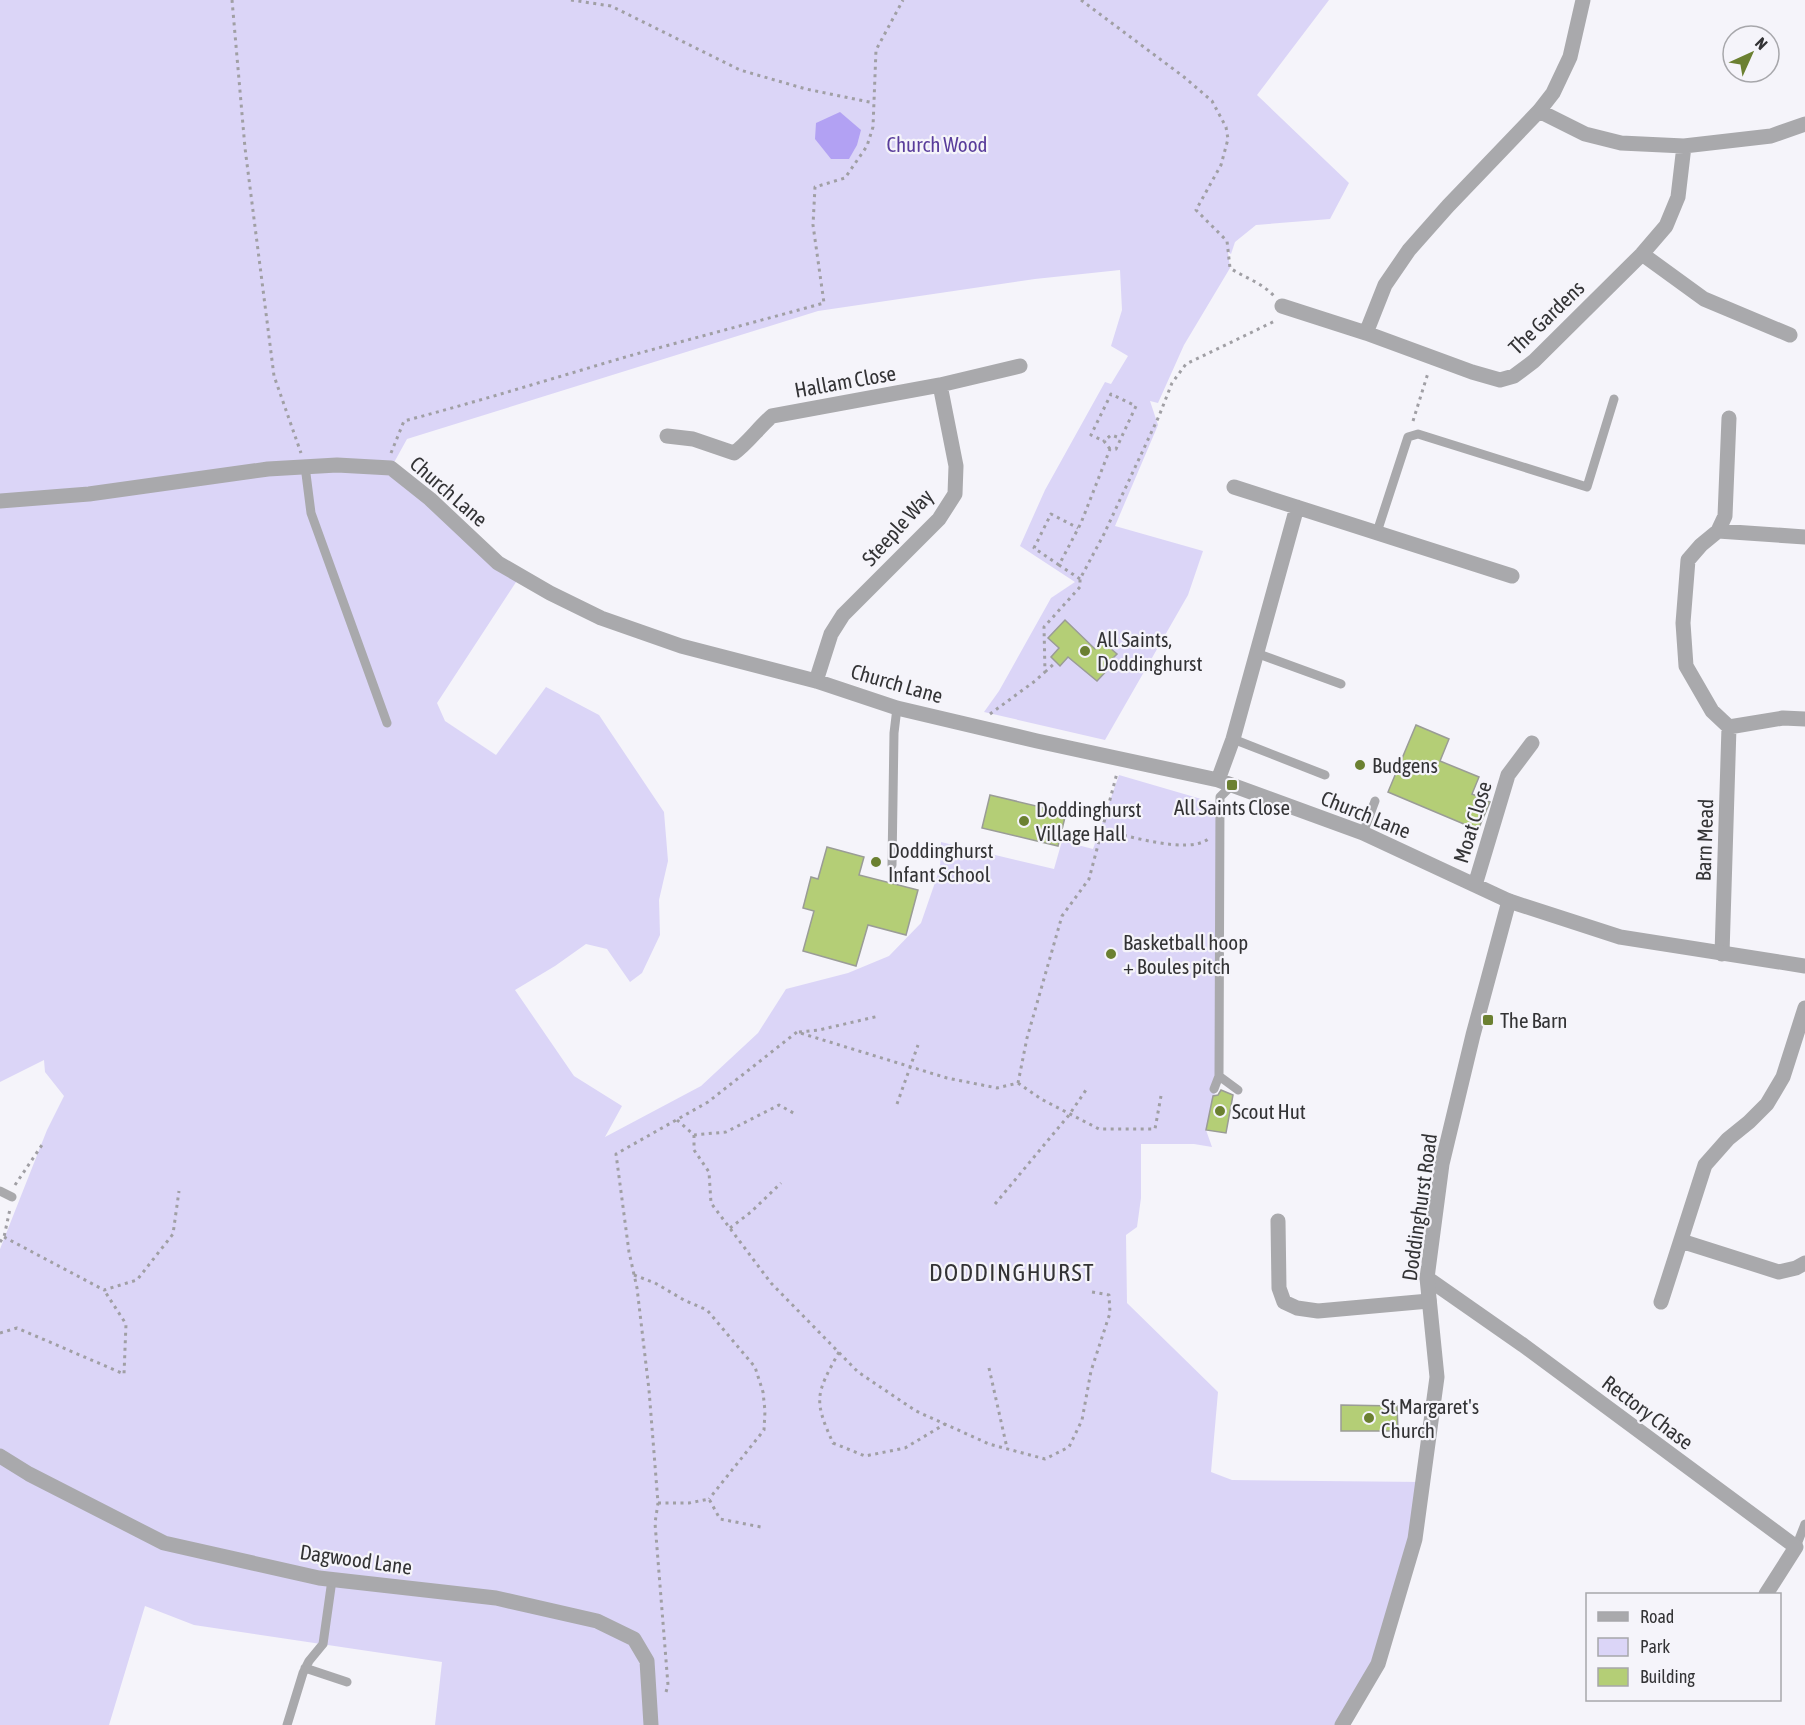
<svg xmlns="http://www.w3.org/2000/svg" width="1805" height="1725" font-family="'Asap Condensed',sans-serif">
<style>
.green{fill:#dbd5f7}
.water{fill:#b2a1f3}
.building{fill:#b4ce76;stroke:#9a9c96;stroke-width:1.5}
.lines{fill:none;stroke-linecap:round;stroke-linejoin:round}
.path{stroke:#a09fa4;stroke-width:3;stroke-dasharray:3 4.5;stroke-linecap:butt}
.service{stroke:#a9a9ac;stroke-width:9}
.minor{stroke:#a9a9ac;stroke-width:15}
.tertiary{stroke:#a9a9ac;stroke-width:15}
.poi-dot{fill:#6b8031;stroke:#f5f4fa;stroke-width:2}
.labels{text-anchor:middle;dominant-baseline:central;stroke-width:4.5;stroke-linejoin:round;paint-order:stroke}
.park-label{font-size:21px;fill:#593d9b;stroke:#f5f4fa}
.street-label{font-size:21px;fill:#333335;stroke:#f5f4fa}
.poi-label{font-size:21px;fill:#333335;stroke:#f5f4fa;text-anchor:start}
.quarter-label{font-size:24px;letter-spacing:1.5px;fill:#333335;stroke:#f5f4fa}
</style>
<rect width="100%" height="100%" fill="#f5f4fa"/>
<path class="green" d="M0 0H1329L1257 95 1349 183 1330 219 1256 225 1235 242 1231 254 1228 252 1230 268 1184 345 1158 403 1150 401 1158 425 1115 526 1203 551 1188 595 1105 740 984 712 999 691 1051 598 1075 582 1020 546 1045 490 1105 382 1111 384 1128 356 1111 346 1122 310 1120 270 1035 279 818 311 407 439 391 468 520 576 437 703 445 721 496 755 546 687 599 715 664 812 668 861 659 900 660 935 642 973 630 982 607 949 586 944 555 966 515 990 574 1076 622 1106 605 1137 701 1086 758 1033 786 989 848 973 889 956 921 923 940 868 941 842 1054 869 1062 841 1093 849 1119 775 1215 803 1219 830V1076L1206 1130 1212 1147 1194 1144H1141V1198L1137 1227 1126 1235 1127 1303 1218 1392 1211 1472 1232 1480 1423 1482 1378 1664 1342 1725H435L442 1662 194 1625 145 1606 109 1725H0V1249L47 1130 64 1096 45 1072 44 1060 0 1082Z"/>
<path class="water" d="M840 112 861 130 857 145 849 159H831L815 139 816 123Z"/>
<path class="building" d="M1065 620 1095 649 1102 641 1117 654 1109 662 1112 665 1097 681 1068 657 1060 666 1051 657 1059 648 1048 638Z
M1416 725 1449 739 1440 761 1479 777 1472 794 1490 802 1478 830 1388 792Z
M990 795 1066 813 1058 846 982 828Z
M827 847 864 857 859 875 918 890 906 935 868 925 856 966 803 951 814 911 803 908 811 877 818 879Z
M1221 1090 1233 1095 1226 1133 1206 1130 1213 1096 1218 1095Z
M1341 1405 1397 1406 1398 1431H1341Z"/>
<g class="lines">
<path class="path" d="M232 0 245 148 274 376 301 453
M571 0 611 6 740 70 806 89 874 103
M1081 0 1184 77 1212 101 1226 127 1228 139 1221 165 1196 210 1227 241 1230 268C1245 278 1261 282 1274 296
M1413 421 1428 373
M1110 449 1104 441 1111 435 1120 438
M391 453 404 421C480 401 554 378 629 356 694 338 759 321 824 303L813 225 815 187 845 178 867 146 873 127 876 50 903 0
M1059 565 1034 548 1051 514 1078 528
M1080 579 1059 565 1081 523 1110 449H1116L1136 406 1111 394 1091 435 1104 441
M1045 672 1055 663
M990 714 1035 681 1045 672 1044 627 1080 587V579L1104 534 1159 416 1172 383 1186 364 1275 321
M1102 830C1126 835 1188 855 1208 839
M799 1032 819 1030 879 1016
M1018 1083 1041 1099 1099 1129H1155L1161 1096
M897 1104 918 1045
M677 1120 694 1135 726 1132 779 1105 797 1115
M694 1135V1150L709 1172 711 1203 771 1283 858 1372 916 1411 989 1444 1045 1459 1069 1447 1082 1420 1091 1371 1110 1313 1109 1295 1092 1292
M15 1185 44 1142
M995 1204 1069 1115 1088 1087
M730 1228 751 1212 781 1183
M4 1237 104 1290 137 1280 173 1234 179 1191
M0 1242 4 1237 10 1209
M634 1275 655 1283 684 1300 707 1310 755 1367 763 1392 765 1411 764 1430 709 1499
M0 1333 17 1328 124 1374 126 1324 104 1290
M839 1352C816 1394 813 1399 833 1443L865 1456 905 1448 945 1424
M989 1368 1007 1448
M658 1503H689L709 1499 720 1519 761 1527
M666 1692 668 1685 655 1523 658 1503 649 1390 637 1288 629 1252 616 1154 708 1102 797 1032 947 1078 997 1088 1018 1083 1027 1038 1062 916 1089 879 1117 773"/>
<path class="service" d="M305 466 311 513 387 723
M1377 532 1408 437 1418 434 1587 487 1614 399
M1256 653 1341 684
M1233 739 1325 775
M1363 833 1375 801
M892 865 894 733 897 708
M1219 1076 1238 1090
M1214 1089 1219 1076 1220 797 1232 785
M0 1191 12 1197
M1796 1547 1805 1524
M305 1668 347 1682
M287 1725 303 1673 309 1661 323 1644 332 1580"/>
<path class="minor" d="M1539 111 1585 134 1621 143 1684 146 1771 136 1805 124
M1642 254 1704 299 1790 335
M1282 306 1366 333 1472 372 1500 380 1514 376 1534 361 1642 254 1666 226 1678 197 1684 146
M1366 333 1385 285 1409 250 1448 206 1539 111 1553 93 1570 57 1583 0
M667 436 693 439 734 453C747 444 759 427 772 416L940 385 1020 366
M1234 487 1512 576
M0 501 89 494 268 469 337 465 391 468 430 499 498 563 550 593 601 618 681 646 816 681 897 708 1037 741 1218 780 1363 833 1509 901
M1718 531 1805 537
M816 681 831 634 843 615 939 519 955 494 956 466 940 385
M1729 727 1783 718 1805 719
M1218 780 1233 739 1297 507
M1475 885 1508 775 1532 743
M1722 954 1729 727 1712 711 1686 666 1683 623 1688 560 1701 545 1718 531 1725 516 1729 418
M1278 1221 1279 1288 1284 1302 1297 1308 1318 1311 1429 1301
M1681 1241 1779 1272 1796 1268 1805 1263
M1427 1278 1523 1345 1796 1547 1766 1594
M1661 1302 1705 1165 1728 1139 1749 1122 1767 1104 1783 1077 1805 1008
M0 1456 29 1474 164 1543 319 1578 496 1598 597 1621 634 1639 647 1661 651 1725"/>
<path class="tertiary" d="M1342 1725 1378 1664 1415 1539 1437 1377 1427 1278 1442 1164 1473 1035 1509 901 1620 937 1805 966"/>
</g>
<g class="poi-dot">
<circle cx="1085" cy="651" r="6"/>
<circle cx="1360" cy="765" r="6"/>
<rect x="1226" y="779" width="12" height="12" rx="3"/>
<circle cx="1024" cy="821" r="6"/>
<circle cx="876" cy="862" r="6"/>
<circle cx="1111" cy="954" r="6"/>
<rect x="1482" y="1014" width="12" height="12" rx="3"/>
<circle cx="1220" cy="1111" r="6"/>
<circle cx="1369" cy="1418" r="6"/>
</g>
<g class="labels">
<g class="park-label">
<text x="937" y="144">Church Wood</text>
</g>
<g class="street-label">
<text transform="translate(1546 317) rotate(-44)">The Gardens</text>
<text transform="translate(845 381) rotate(-10)">Hallam Close</text>
<text transform="translate(449 491) rotate(41)">Church Lane</text>
<text transform="translate(897 527) rotate(-48)">Steeple Way</text>
<text transform="translate(897 683) rotate(16)">Church Lane</text>
<text transform="translate(1366 814) rotate(22)">Church Lane</text>
<text transform="translate(1472 822) rotate(-73)">Moat Close</text>
<text transform="translate(1704 840) rotate(-88)">Barn Mead</text>
<text transform="translate(1419 1207) rotate(-82)">Doddinghurst Road</text>
<text transform="translate(1648 1412) rotate(37)">Rectory Chase</text>
<text transform="translate(356 1559) rotate(8)">Dagwood Lane</text>
</g>
<g class="poi-label">
<text x="1097" y="639">All Saints,<tspan x="1097" dy="24">Doddinghurst</tspan></text>
<text x="1372" y="765">Budgens</text>
<text x="1232" y="807" text-anchor="middle">All Saints Close</text>
<text x="1036" y="809">Doddinghurst<tspan x="1036" dy="24">Village Hall</tspan></text>
<text x="888" y="850">Doddinghurst<tspan x="888" dy="24">Infant School</tspan></text>
<text x="1123" y="942">Basketball hoop<tspan x="1123" dy="24">+ Boules pitch</tspan></text>
<text x="1500" y="1020">The Barn</text>
<text x="1232" y="1111">Scout Hut</text>
<text x="1381" y="1406">St Margaret's<tspan x="1381" dy="24">Church</tspan></text>
</g>
<g class="quarter-label">
<text x="1012" y="1272">DODDINGHURST</text>
</g>
</g>
<rect x="1586" y="1593" width="195" height="108" fill="#f5f4fa" stroke="#a7a7ab" stroke-width="1.5"/>
<rect x="1598" y="1612" width="30" height="9" fill="#a9a9ac" stroke="#a7a7ab" stroke-width="1.5"/>
<text x="1640" y="1623" font-size="18" fill="#333335">Road</text>
<rect x="1598" y="1638" width="30" height="18" fill="#dbd5f7" stroke="#a7a7ab" stroke-width="1.5"/>
<text x="1640" y="1653" font-size="18" fill="#333335">Park</text>
<rect x="1598" y="1668" width="30" height="18" fill="#b4ce76" stroke="#a7a7ab" stroke-width="1.5"/>
<text x="1640" y="1683" font-size="18" fill="#333335">Building</text>
<g transform="translate(1751 54) rotate(45)"><circle r="28" fill="#f5f4fa" stroke="#a7a7ab" stroke-width="1.5"/>
<path d="M0-4.5L10 22L0 15L-10 22Z" fill="#6b8031"/>
<text y="-9" font-size="16" font-weight="bold" text-anchor="middle" fill="#333335">N</text>
</g>
</svg>
